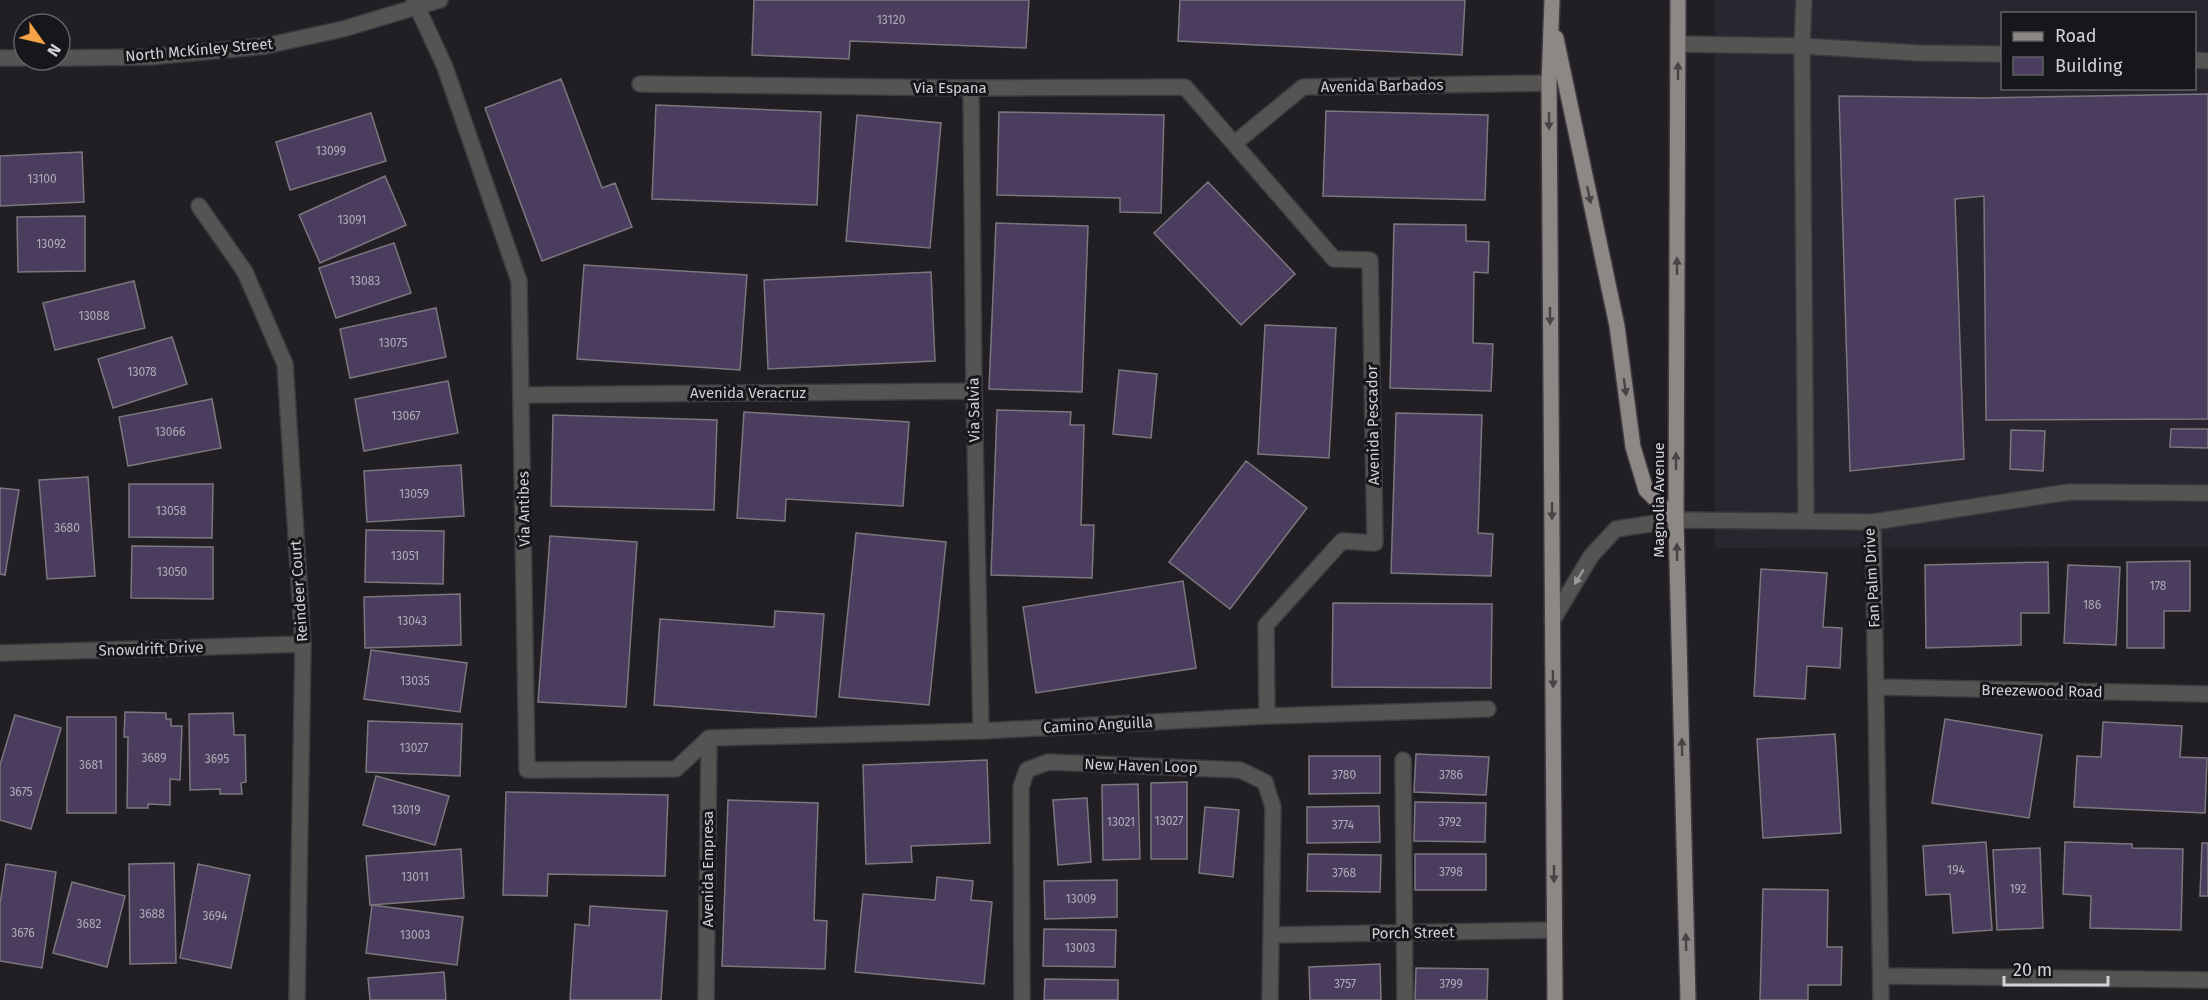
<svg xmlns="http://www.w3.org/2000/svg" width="2208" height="1000" font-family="'Fira Sans',sans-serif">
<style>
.built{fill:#2a2630;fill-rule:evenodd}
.building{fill:#4a3d5e;stroke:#7a787e;stroke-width:1.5}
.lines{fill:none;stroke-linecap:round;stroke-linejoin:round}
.minor-casing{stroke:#3d3b40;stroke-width:18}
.major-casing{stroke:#3d3b40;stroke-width:18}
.minor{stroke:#565452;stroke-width:15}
.major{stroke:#8d8885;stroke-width:15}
.oneway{fill:#464445}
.oneway2{fill:#9a999a}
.labels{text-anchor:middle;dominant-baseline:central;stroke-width:6;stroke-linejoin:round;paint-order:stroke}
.number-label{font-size:12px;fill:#b0acb7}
.street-label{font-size:15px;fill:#d2d1d5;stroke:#17161a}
</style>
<rect width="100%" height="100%" fill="#211f24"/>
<path class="built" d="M1715 0H2208V547L1715 548ZM2002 14H2194V88H2002Z"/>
<path class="building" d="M754 0H1029L1026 48 850 41 849 59 752 55Z
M1180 0H1465L1462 55 1178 41Z
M561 79 602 188 615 183 632 227 542 261 485 108Z
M2208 94V419L1986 420 1984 196 1955 199 1964 459 1850 471 1839 96 1982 98Z
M656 105 821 112 817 205 652 199Z
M1326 111 1488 115 1485 200 1323 196Z
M999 112 1164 115 1161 213 1120 212V198L997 195Z
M371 113 386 161 290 190 276 142Z
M857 115 941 123 930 248 846 241Z
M82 152 84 202 0 206V156Z
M385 176 406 225 320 263 299 215Z
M1208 182 1295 274 1241 325 1154 233Z
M85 216V271L18 272 17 217Z
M996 223 1088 226 1082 392 989 389Z
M1394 224 1466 225V241L1489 242 1488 273 1474 272 1473 343 1493 344 1491 391 1390 388Z
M394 243 411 293 336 318 319 268Z
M584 265 747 275 740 370 577 359Z
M931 272 935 361 768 369 764 280Z
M134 281 145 328 55 350 43 303Z
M436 308 446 357 350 378 340 329Z
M1265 325 1336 328 1329 458 1258 454Z
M172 337 187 384 113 408 98 359Z
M1119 370 1157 374 1151 438 1113 434Z
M448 381 458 433 364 451 355 399Z
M212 399 221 448 128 466 119 417Z
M997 410 1071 412 1070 425H1084L1081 525H1094L1092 578 991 575Z
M744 412 909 422 903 506 786 499 785 521 737 518Z
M1396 413 1482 415 1478 533 1493 534 1491 576 1391 573Z
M553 415 717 420 714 510 551 506Z
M2171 429H2208V448L2170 447Z
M2011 430 2045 431 2043 471 2010 469Z
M1246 461 1307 508 1230 609 1169 562Z
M461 465 464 516 367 522 364 471Z
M88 477 95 576 47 579 39 480Z
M129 484H213L212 538 129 537Z
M0 488 19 490 5 575 0 574Z
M366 530 444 531 443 584 365 582Z
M856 533 946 542 929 705 839 697Z
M550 536 637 542 626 707 538 702Z
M132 546 213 547V599L131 598Z
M2190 561V611H2164V648H2127V562Z
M2048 562 2049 613H2021V645L1926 648 1925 565Z
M2068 565 2120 567 2116 645 2064 643Z
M1761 569 1827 573 1823 627 1842 628 1840 668 1807 666 1805 699 1754 696Z
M1183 581 1196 668 1036 693 1023 607Z
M460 594 461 645 365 648 364 597Z
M1333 603 1492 604 1491 688 1332 687Z
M775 611 824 614 816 717 654 705 660 619 774 627Z
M371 650 467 663 460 712 364 699Z
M125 712 166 713V719H171V726H182L180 780 170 779V805L148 804V808H127L128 737H124Z
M233 713 234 735H245L246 782 241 783 242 794H220V789L190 790 189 714Z
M15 715 61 728 31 829 0 820V765Z
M67 717H116V813H67Z
M1945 719 2042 735 2029 818 1932 803Z
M368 721 462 724 460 776 366 772Z
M2103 722 2182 726 2180 757 2207 758 2205 813 2074 807 2077 756 2101 757Z
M1835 734 1841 833 1763 838 1757 739Z
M1416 754 1489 757 1486 795 1414 792Z
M1309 756H1380V793L1309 794Z
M987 760 990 843 911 846 912 862 866 864 863 765Z
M376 776 449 796 435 845 363 825Z
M1187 782V859H1151V783Z
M1138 784 1140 859 1103 860 1102 785Z
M506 792 668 795 665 876 548 874 547 896 503 895Z
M1087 798 1091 862 1058 865 1053 800Z
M728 800 818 803 814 920 827 921 825 969 722 966Z
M1415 802 1486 803 1485 842 1414 841Z
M1379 806 1380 842 1307 843V807Z
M1205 807 1239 810 1233 877 1199 873Z
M1986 842 1992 930 1953 933 1950 894 1926 895 1923 846Z
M2065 842 2132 844V848L2183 849 2181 930 2090 928 2091 896 2063 894Z
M2202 843H2208V896H2200Z
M2040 848 2043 928 1997 930 1993 850Z
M461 849 464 898 370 905 366 856Z
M1308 854 1381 855 1380 892 1307 891Z
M1415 854H1486V890H1415Z
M174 863 176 963 130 964 129 864Z
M6 864 56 872 42 968 0 961V904Z
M198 864 250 875 231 968 180 958Z
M937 877 973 881 971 900 992 902 984 984 855 972 863 894 935 900Z
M1117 880V917L1045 919 1044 881Z
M72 882 125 896 107 967 53 953Z
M1763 889 1828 890 1827 947H1842L1841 985H1808V1000H1760Z
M372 905 463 917 457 965 366 953Z
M590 906 667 911 661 1000H570L575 924 589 926Z
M1044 929 1116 930 1115 967 1043 966Z
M1380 964 1381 1000H1310L1309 967Z
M1416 968 1488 969 1487 1000H1415Z
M444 972 446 1000H370L368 978Z
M1045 979 1118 980V1000H1044Z"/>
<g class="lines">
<g class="minor-casing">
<path id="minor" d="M414 0 445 67 519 281 527 770 676 769 709 738
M1804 0 1802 46 1919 53 2002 54
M1678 44 1802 46 1806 521
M0 58H24
M60 58 149 57 265 46 343 29 440 0
M2194 60 2208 61
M640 84 971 88 1185 87 1334 259 1370 260 1375 543 1342 541 1266 625 1267 716
M971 88 974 391 981 731
M1235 143 1303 87 1549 83
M199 206 245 272 285 364 303 644 297 1000
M522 395 974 391
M1873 522 1881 1000
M1552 621 1591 556 1616 529 1676 520 1873 522 2069 492 2208 493
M0 653 303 644
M1876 687 2208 694
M709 738 981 731 1267 716 1488 709
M1403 760 1405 1000
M1271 935 1554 930
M1881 976 2208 980
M706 1000 709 738
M1022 1000 1021 787 1027 770 1048 762 1240 770 1265 782 1273 807 1270 1000"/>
</g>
<g class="major-casing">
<path id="major" d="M1552 0 1549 83 1555 1000
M1678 0 1676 520 1688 1000
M1556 38 1617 326 1633 447 1646 490 1676 520"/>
</g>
<use href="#minor" class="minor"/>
<use href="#major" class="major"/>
</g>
<defs><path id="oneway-solid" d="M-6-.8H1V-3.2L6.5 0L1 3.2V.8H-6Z" transform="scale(1.5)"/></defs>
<g class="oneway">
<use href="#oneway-solid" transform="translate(1678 71) rotate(-90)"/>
<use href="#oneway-solid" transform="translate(1549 121) rotate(90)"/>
<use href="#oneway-solid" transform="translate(1589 195) rotate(78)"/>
<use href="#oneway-solid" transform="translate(1677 266) rotate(-90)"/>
<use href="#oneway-solid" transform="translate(1550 316) rotate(90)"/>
<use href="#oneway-solid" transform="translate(1625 387) rotate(82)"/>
<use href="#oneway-solid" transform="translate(1676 461) rotate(-90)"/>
<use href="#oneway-solid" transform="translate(1552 511) rotate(90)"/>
<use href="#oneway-solid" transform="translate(1677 552) rotate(-91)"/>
<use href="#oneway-solid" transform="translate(1553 679) rotate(89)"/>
<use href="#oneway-solid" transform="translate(1682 747) rotate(-91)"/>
<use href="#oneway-solid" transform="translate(1554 874) rotate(90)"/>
<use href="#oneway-solid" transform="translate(1686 942) rotate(-91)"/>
</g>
<use class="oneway2" href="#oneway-solid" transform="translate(1579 577) rotate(121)"/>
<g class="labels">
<g class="number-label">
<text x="891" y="20">13120</text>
<text x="331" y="151">13099</text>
<text x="42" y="179">13100</text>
<text x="352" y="220">13091</text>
<text x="51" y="244">13092</text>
<text x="365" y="281">13083</text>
<text x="94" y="316">13088</text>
<text x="393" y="343">13075</text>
<text x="142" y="372">13078</text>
<text x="406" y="416">13067</text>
<text x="170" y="432">13066</text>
<text x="414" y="494">13059</text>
<text x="171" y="511">13058</text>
<text x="67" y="528">3680</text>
<text x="405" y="556">13051</text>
<text x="172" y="572">13050</text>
<text x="2158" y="586">178</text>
<text x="2092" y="605">186</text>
<text x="412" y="621">13043</text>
<text x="415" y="681">13035</text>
<text x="414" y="748">13027</text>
<text x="154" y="758">3689</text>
<text x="217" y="759">3695</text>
<text x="91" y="765">3681</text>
<text x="1344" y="775">3780</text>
<text x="1451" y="775">3786</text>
<text x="21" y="792">3675</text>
<text x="406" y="810">13019</text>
<text x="1169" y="821">13027</text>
<text x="1121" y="822">13021</text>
<text x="1450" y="822">3792</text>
<text x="1343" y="825">3774</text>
<text x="1956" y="870">194</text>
<text x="1451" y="872">3798</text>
<text x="1344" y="873">3768</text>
<text x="415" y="877">13011</text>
<text x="2018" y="889">192</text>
<text x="1081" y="899">13009</text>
<text x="152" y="914">3688</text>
<text x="215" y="916">3694</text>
<text x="89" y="924">3682</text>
<text x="23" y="933">3676</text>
<text x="415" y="935">13003</text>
<text x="1080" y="948">13003</text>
<text x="1345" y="984">3757</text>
<text x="1451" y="984">3799</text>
</g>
<g class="street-label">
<text transform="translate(199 50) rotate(-5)">North McKinley Street</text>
<text transform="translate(1382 86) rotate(-1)">Avenida Barbados</text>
<text x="950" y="88">Via Espana</text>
<text x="748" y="393">Avenida Veracruz</text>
<text transform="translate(974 410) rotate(-91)">Via Salvia</text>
<text transform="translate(1373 425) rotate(-91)">Avenida Pescador</text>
<text transform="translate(1659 500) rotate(-90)">Magnolia Avenue</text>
<text transform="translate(524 509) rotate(-91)">Via Antibes</text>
<text transform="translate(1872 578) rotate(-93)">Fan Palm Drive</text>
<text transform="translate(299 591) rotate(-94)">Reindeer Court</text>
<text transform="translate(151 649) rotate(-2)">Snowdrift Drive</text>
<text transform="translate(2042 691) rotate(1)">Breezewood Road</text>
<text transform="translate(1098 725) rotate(-3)">Camino Anguilla</text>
<text transform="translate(1141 766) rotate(2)">New Haven Loop</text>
<text transform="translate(708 869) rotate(-90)">Avenida Empresa</text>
<text transform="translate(1413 933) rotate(-1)">Porch Street</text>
</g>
</g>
<rect x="2001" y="12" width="195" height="78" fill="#17161a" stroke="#626165" stroke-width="1.5"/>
<rect x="2013" y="32" width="30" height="9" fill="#8d8885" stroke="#626165" stroke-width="1.5"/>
<text x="2055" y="42" font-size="18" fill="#d2d1d5">Road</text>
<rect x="2013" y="57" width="30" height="18" fill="#4a3d5e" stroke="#626165" stroke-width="1.5"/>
<text x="2055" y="72" font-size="18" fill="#d2d1d5">Building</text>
<g transform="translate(42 42) rotate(124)"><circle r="28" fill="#17161a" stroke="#626165" stroke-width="1.5"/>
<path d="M0-4.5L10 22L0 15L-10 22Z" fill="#f6a247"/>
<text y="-9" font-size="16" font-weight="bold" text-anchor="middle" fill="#d2d1d5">N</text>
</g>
<path d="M2004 976v9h104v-9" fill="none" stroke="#d2d1d5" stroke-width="3"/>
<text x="2013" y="976" font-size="18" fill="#d2d1d5" stroke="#17161a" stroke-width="4.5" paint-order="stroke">20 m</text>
</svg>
